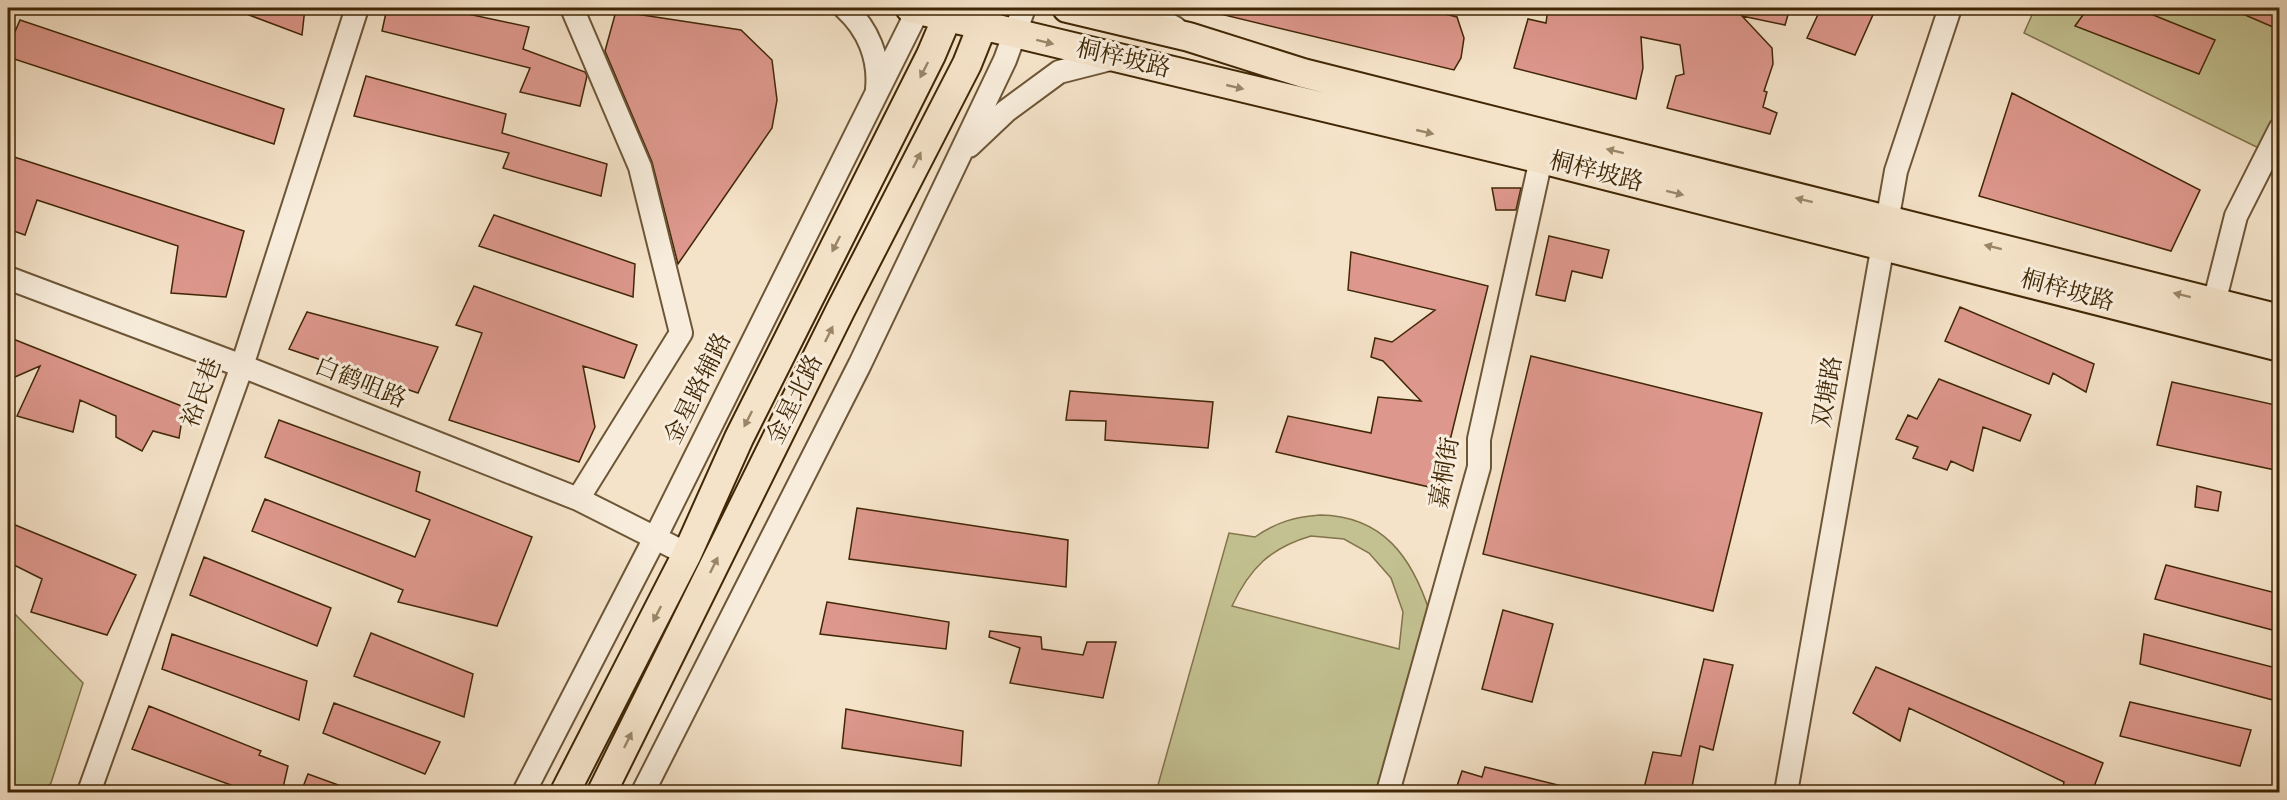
<svg xmlns="http://www.w3.org/2000/svg" width="2287" height="800" font-family="'Old Standard TT','Noto Serif SC',serif">
<style>
.green{fill:#c3c191;stroke:#82744b;stroke-width:1.5;fill-rule:evenodd}
.building{fill:#dd978c;stroke:#402705;stroke-width:1.5}
.lines{fill:none;stroke-linecap:round;stroke-linejoin:round}
.minor-casing{stroke:#6d5636;stroke-width:26}
.major-casing{stroke:#402705;stroke-width:32}
.minor{stroke:#f8eddc;stroke-width:22}
.major{stroke:#f5e3c9;stroke-width:28}
.oneway{fill:#9a8567}
.labels{text-anchor:middle;dominant-baseline:central;stroke-width:6;stroke-linejoin:round;paint-order:stroke}
.street-label{font-size:24px;fill:#402705;stroke:#f8eddc}
</style>
<rect width="100%" height="100%" fill="#f5e3c9"/>
<filter id="stains"><feTurbulence type="fractalNoise" baseFrequency=".00333" numOctaves="4"/><feColorMatrix values="0 0 0 0 .2 0 0 0 0 .09 0 0 0 0 .02 0 0 0 .5 -.17"/></filter>
<radialGradient id="worn" r=".72"><stop offset=".6" stop-color="#630" stop-opacity="0"/><stop offset="1" stop-color="#630" stop-opacity=".3"/></radialGradient>
<path class="green" d="M2035 8H2279V158L2024 33Z
M1320 515C1383 516 1412 557 1430 613L1383 792H1156L1229 533 1255 537C1277 522 1294 517 1320 515ZM1311 536 1344 539 1369 553 1391 578 1403 612 1399 649 1232 606C1250 568 1270 548 1311 536Z
M8 607 83 683 51 783 42 792H8Z"/>
<path class="building" d="M233 8H305L302 35 233 9Z
M387 8H440L529 27 523 49 585 72 587 76 580 106 520 92 530 68 382 31Z
M1216 8H1421L1457 17 1464 38 1461 58 1454 70 1216 13Z
M1548 8H1790L1785 25 1742 16 1772 48 1773 64 1764 91 1767 92 1763 107 1777 113 1770 134 1667 108 1676 76 1684 74 1680 45 1641 37 1643 68 1636 99 1514 68 1528 19 1546 23Z
M1821 8H1876L1855 55 1807 38Z
M2088 8H2136L2215 40 2199 74 2075 26Z
M2229 8H2280V30Z
M616 11 741 30 772 60 777 100 772 128 678 264 652 162 605 51Z
M20 20 284 109 274 144 8 57V48Z
M366 76 506 114 502 133 607 164 601 196 503 168 509 153 354 116Z
M2012 93 2200 190 2171 251 1979 196Z
M8 155 244 231 226 297 171 293 178 246 37 200 25 235 8 229Z
M1492 188H1521L1516 210H1496Z
M494 215 635 264 633 297 479 246Z
M1549 236 1609 250 1602 278 1572 271 1565 301 1536 295Z
M1351 252 1488 286 1438 489 1276 452 1288 416 1371 433 1378 397 1421 401 1383 361 1371 357 1375 338 1392 342 1435 310 1348 290Z
M474 286 637 345 624 378 583 366 595 427 579 462 449 420 482 333 456 325Z
M1960 307 2094 364 2086 392 2053 373 2049 384 1945 341Z
M307 312 438 347 418 393 289 349Z
M8 337 184 407 179 438 153 431 142 451 116 437V416L80 400 73 432 17 416 40 366 8 380Z
M1531 356 1762 413 1713 611 1483 554Z
M1939 379 2031 415 2020 441 1983 427 1973 471 1951 461 1947 470 1913 458 1918 447 1896 439 1908 415 1917 419Z
M2172 382 2280 406V471L2157 445Z
M1070 391 1213 402 1208 448 1105 440 1106 421 1066 420Z
M279 420 420 472 416 491 532 537 497 626 398 602 403 590 252 531 265 499 415 557 430 520 265 457Z
M2197 486 2221 492 2218 511 2195 507Z
M857 508 1068 540 1066 587 849 559Z
M8 522 136 575 107 635 31 612 42 579 8 562Z
M204 557 331 608 317 646 190 595Z
M2166 565 2280 594V632L2155 599Z
M827 602 949 622 946 649 820 634Z
M1503 610 1553 624 1532 702 1482 689Z
M990 631 1041 637 1042 649 1083 655 1087 642H1116L1103 698 1010 683 1020 648 989 637Z
M371 633 473 674 464 717 354 676Z
M172 634 307 681 299 720 162 669Z
M2144 634 2280 669V702L2140 664Z
M1704 659 1733 665 1713 750 1700 746 1691 792H1643L1653 752 1681 756Z
M1876 667 2103 763 2092 792H2062L2064 782 1909 708 1900 741 1853 713Z
M2130 702 2251 730 2240 766 2120 736Z
M334 703 440 742 425 774 323 733Z
M149 706 261 751 259 755 288 766 282 792H250L132 749Z
M846 709 963 731 961 766 842 748Z
M1485 767 1566 787 1565 792H1455L1462 771 1482 777Z
M308 774 355 791V792H301Z"/>
<g class="lines">
<g class="minor-casing">
<path id="minor" d="M572 8 640 167 681 333 578 499
M845 8C868 29 880 58 877 89
M1140 8 1175 28
M969 146 1006 111 1059 72 1114 58
M8 278 242 366 578 499 687 554
M2214 303 2236 216 2280 129
M89 792 242 366 357 8
M524 792 655 538 919 8
M643 792 860 364 1005 60 1024 8
M1388 792 1479 467V439L1541 159
M1786 792 1896 171 1950 8"/>
</g>
<g class="major-casing">
<path id="major" d="M910 8 1541 159 2280 347
M1067 8 1189 37 1303 73 2280 319
M565 792 687 554 739 438 931 55 951 8
M602 792 841 309 967 64 989 9"/>
</g>
<use href="#minor" class="minor"/>
<use href="#major" class="major"/>
</g>
<defs><path id="oneway-solid" d="M-6-.8H1V-3.2L6.5 0L1 3.2V.8H-6Z" transform="scale(1.5)"/></defs>
<g class="oneway">
<use href="#oneway-solid" transform="translate(1045 42) rotate(14)"/>
<use href="#oneway-solid" transform="translate(924 70) rotate(117)"/>
<use href="#oneway-solid" transform="translate(1235 87) rotate(13)"/>
<use href="#oneway-solid" transform="translate(1425 132) rotate(13)"/>
<use href="#oneway-solid" transform="translate(1615 151) rotate(-166)"/>
<use href="#oneway-solid" transform="translate(917 160) rotate(-63)"/>
<use href="#oneway-solid" transform="translate(1675 193) rotate(14)"/>
<use href="#oneway-solid" transform="translate(1804 200) rotate(-166)"/>
<use href="#oneway-solid" transform="translate(836 244) rotate(117)"/>
<use href="#oneway-solid" transform="translate(1993 247) rotate(-166)"/>
<use href="#oneway-solid" transform="translate(2182 295) rotate(-166)"/>
<use href="#oneway-solid" transform="translate(829 334) rotate(-64)"/>
<use href="#oneway-solid" transform="translate(748 419) rotate(117)"/>
<use href="#oneway-solid" transform="translate(714 565) rotate(-64)"/>
<use href="#oneway-solid" transform="translate(657 614) rotate(117)"/>
<use href="#oneway-solid" transform="translate(628 740) rotate(-64)"/>
</g>
<g class="labels">
<g class="street-label">
<text transform="translate(1123 60) rotate(13)">桐梓坡路</text>
<text transform="translate(1596 173) rotate(14)">桐梓坡路</text>
<text transform="translate(2067 292) rotate(15)">桐梓坡路</text>
<text transform="translate(360 384) rotate(22)">白鹤咀路</text>
<text transform="translate(699 389) rotate(-64)">金星路辅路</text>
<text transform="translate(1829 392) rotate(-80)">双塘路</text>
<text transform="translate(203 393) rotate(-70)">裕民巷</text>
<text transform="translate(796 400) rotate(-64)">金星北路</text>
<text transform="translate(1446 473) rotate(-80)">嘉桐街</text>
</g>
</g>
<rect width="2287" height="800" fill="none" stroke="#f5e3c9" stroke-width="30"/>
<rect x="9" y="9" width="2269" height="782" fill="none" stroke="#402705" stroke-width="3"/>
<rect x="15" y="15" width="2257" height="770" fill="none" stroke="#402705" stroke-width="1.5"/>
<rect width="100%" height="100%" filter="url(#stains)"/>
<rect width="100%" height="100%" fill="url(#worn)"/>
</svg>
